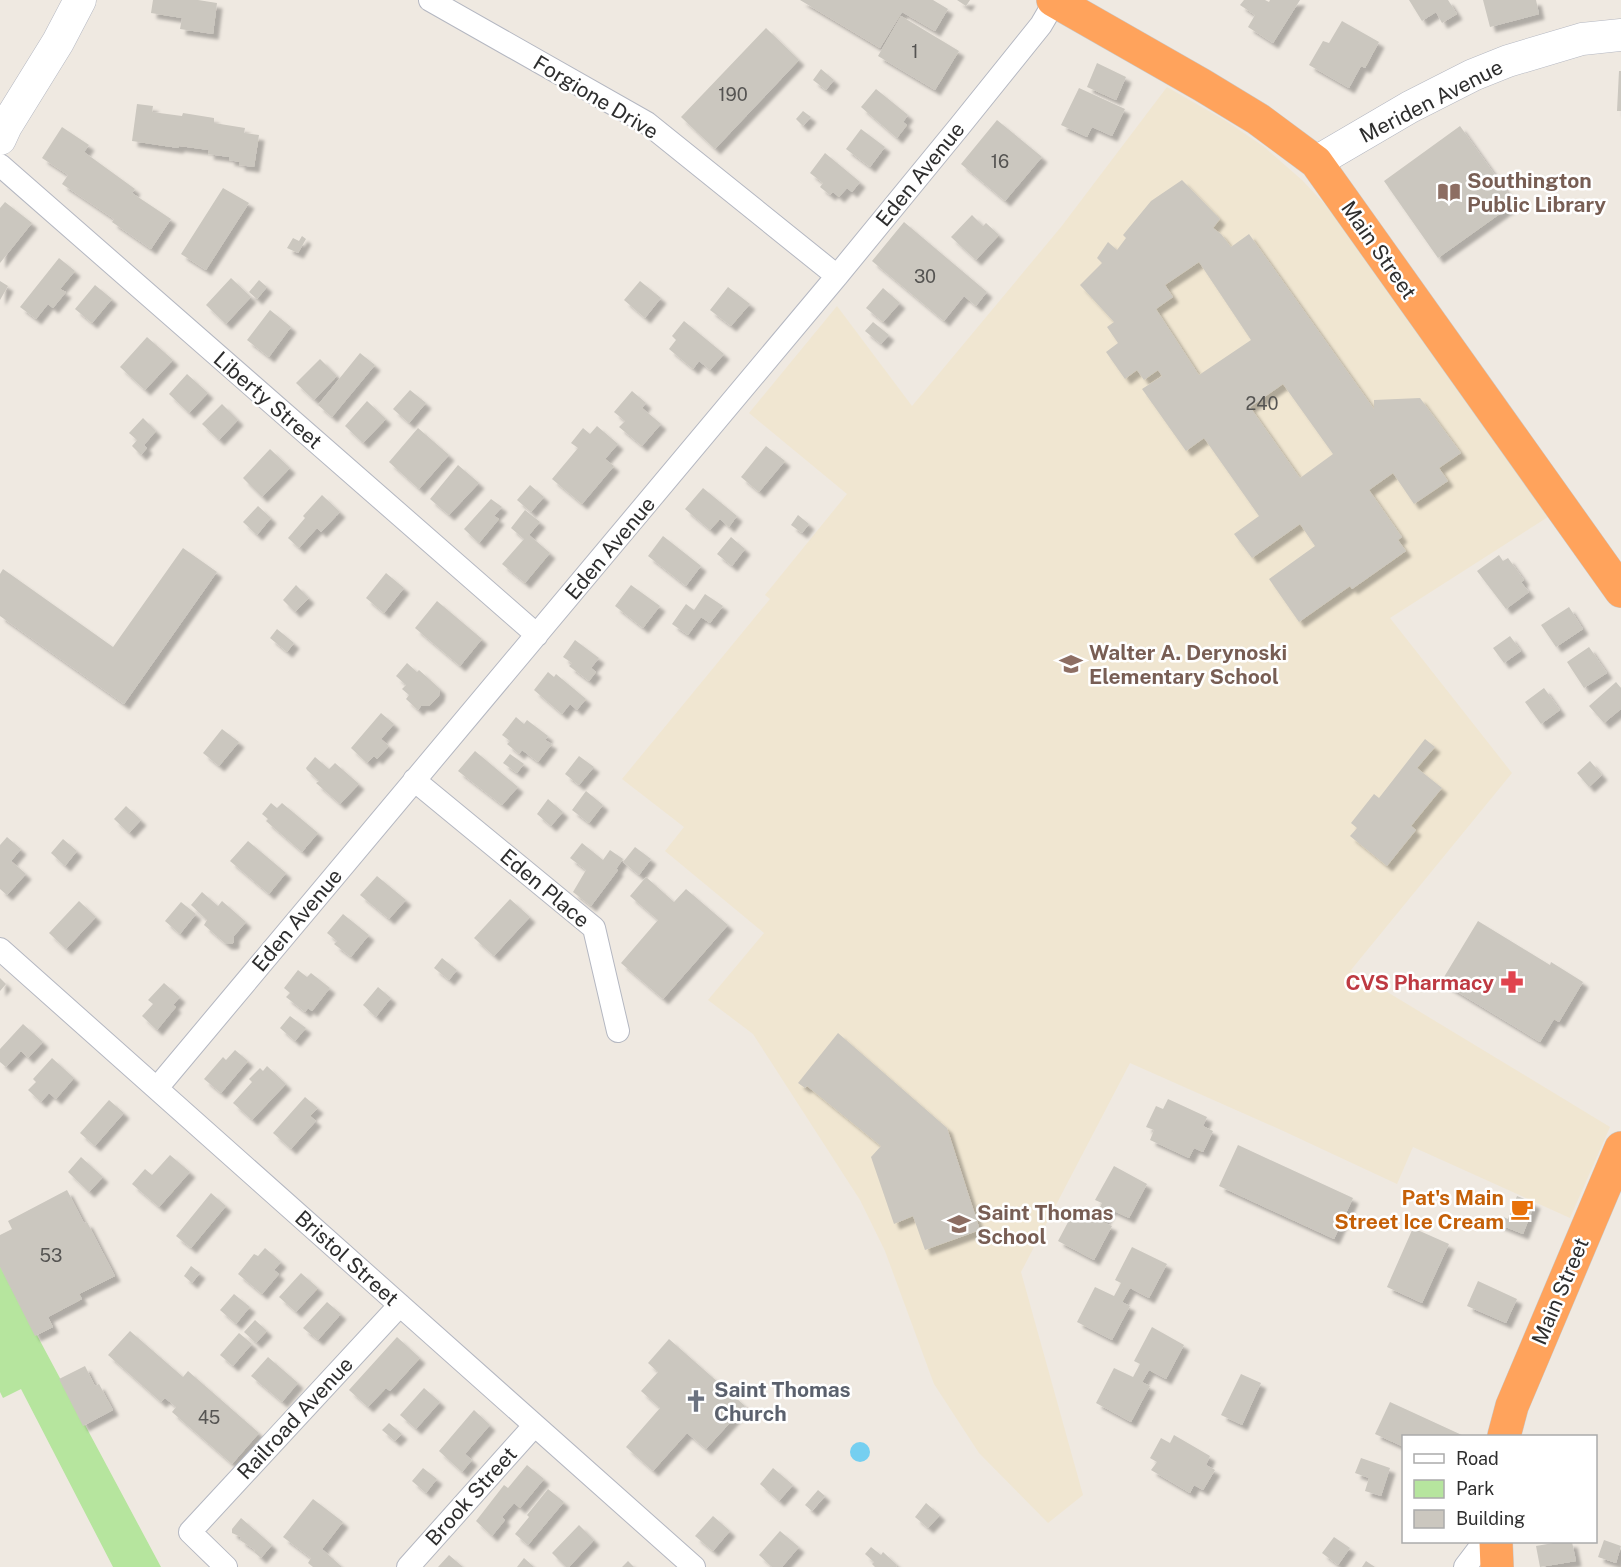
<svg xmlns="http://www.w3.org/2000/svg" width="1621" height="1567" font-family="'Public Sans',sans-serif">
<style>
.education{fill:#f0e6d1}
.green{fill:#b6e59e}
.water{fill:#75cff0}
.building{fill:#cbc7bf;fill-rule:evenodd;filter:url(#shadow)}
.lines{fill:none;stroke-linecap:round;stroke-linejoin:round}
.street-casing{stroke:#b4b7c1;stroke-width:24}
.secondary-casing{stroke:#b4b7c1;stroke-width:33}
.highway-casing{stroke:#c9c9c9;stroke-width:34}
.street{stroke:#fff;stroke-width:22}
.secondary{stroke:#fff;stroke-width:32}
.highway{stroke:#ffa35c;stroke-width:33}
.labels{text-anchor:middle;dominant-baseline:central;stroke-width:5;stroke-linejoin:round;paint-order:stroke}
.number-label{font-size:18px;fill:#555452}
.street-label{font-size:21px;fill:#2e2e2e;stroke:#fff}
.education-label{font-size:21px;font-weight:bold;fill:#785e54;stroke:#fff;text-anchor:start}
.health-label{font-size:21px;font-weight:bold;fill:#be3a42;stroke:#fff;text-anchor:end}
.food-label{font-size:21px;font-weight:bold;fill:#c56008;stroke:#fff;text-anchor:end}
.worship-label{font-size:21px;font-weight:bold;fill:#5b616d;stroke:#fff;text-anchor:start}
</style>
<defs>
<filter id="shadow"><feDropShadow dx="5.5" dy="5.5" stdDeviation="1.5" flood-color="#0004"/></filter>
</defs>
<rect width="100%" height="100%" fill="#efe9e1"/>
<path class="education" d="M1167 87 1226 121 1263 146 1302 180 1333 213 1548 517 1390 618 1512 773 1351 970 1610 1127 1570 1218 1413 1147 1397 1184 1279 1129 1130 1063 1021 1272 1083 1495 1048 1523 979 1453 934 1384 885 1251 860 1200 753 1034 708 1000 764 933 665 851 684 827 622 779 770 599 765 595 847 494 749 413 837 306 912 406 1061 227Z"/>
<path class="green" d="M0 1266 161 1567H113L21 1389 3 1398 0 1392Z"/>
<path class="water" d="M850 1452a10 10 0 1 1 20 0a10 10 0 1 1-20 0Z"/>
<path class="building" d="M153 0H198L217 3 213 34 180 29 182 18 151 13Z
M800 0H933L948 9 935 31 902 12 880 48Z
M957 0H970L966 6Z
M1244 0H1265L1269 2 1270 0H1300L1273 43 1248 27 1255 15 1240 5Z
M1409 0H1448L1457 14 1442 23 1436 12 1422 21Z
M1483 0H1536L1539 14 1490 27Z
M901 16 959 51 935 90 878 56Z
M1342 21 1379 42 1365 68 1361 66 1349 88 1309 65 1323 41 1329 43Z
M766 28 799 60 715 149 681 117Z
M1097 63 1126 77 1116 100 1087 87Z
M821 69 834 80 826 90 813 80Z
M1619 71H1621V111H1617Z
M1079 88 1125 109 1112 136 1092 127 1087 137 1061 125Z
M876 89 908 115 903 122 907 125 897 138 861 107Z
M137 104 153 106 152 112 182 116 183 113 214 118V123L245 128 244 133 259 135 254 167 239 165 240 162 229 160V157L208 154 209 150 179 146 178 148 132 141Z
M803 111 811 117 803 126 796 119Z
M997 120 1042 157 1005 201 961 164Z
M1460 126 1515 203 1438 258 1384 181Z
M62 127 89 145 84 152 135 189 132 193 171 219 151 249 112 222 114 219 62 184 68 175 42 158Z
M861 129 885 147 870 167 846 149Z
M825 153 860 182 852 192 847 188 839 197 833 192 830 195 820 187 823 183 810 173Z
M1182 180 1220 219 1213 228 1221 234 1231 247 1249 234 1374 409V400L1420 398 1461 453 1439 468 1448 481 1414 504 1393 473 1369 490 1402 537 1398 540 1406 551 1352 589 1350 586 1299 622 1269 579 1315 546 1300 524 1252 558 1234 534 1259 516 1204 438 1186 451 1142 389 1162 376 1158 370 1144 380 1137 370 1125 379 1106 352 1118 343 1107 327 1114 322 1080 285 1102 263 1097 258 1108 242 1117 250 1126 238 1123 235 1151 201ZM1199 262 1251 340 1199 375 1156 309 1173 297 1165 285ZM1283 384 1333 454 1300 478 1250 407Z
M223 188 249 203 206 270 181 254Z
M5 202 32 223 0 263V208Z
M972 215 983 226 986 223 999 235 976 260 951 237Z
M904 222 987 292 976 306 964 296 944 321 872 261Z
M302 236 306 239 298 253 287 248 293 238 299 241Z
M59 258 75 271 60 289 66 292 53 308 48 304 36 319 20 307Z
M231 278 251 297 226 324 206 305Z
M259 280 267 287 257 299 249 292Z
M0 281 8 286 0 300Z
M640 281 661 298 645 318 624 300Z
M95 285 112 299 92 323 75 309Z
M728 287 750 304 731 326 710 310Z
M883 288 900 303 883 322 866 308Z
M270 310 291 327 269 357 247 340Z
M684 321 724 354 710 370 699 361 693 369 669 349 676 340 672 336Z
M873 322 889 335 881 344 865 331Z
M147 337 173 360 145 390 120 367Z
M360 353 375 365 332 417 318 405Z
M320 359 337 376 314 400 296 383Z
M187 374 208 393 189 413 169 394Z
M410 390 426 403 409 423 393 409Z
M632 391 646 403 642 408 661 424 642 446 619 427 625 421 614 412Z
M367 401 386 419 363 443 345 426Z
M222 404 238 420 219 440 202 424Z
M143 418 156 431 144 445 147 448 141 455 132 446 137 440 129 433Z
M597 426 618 444 605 459 614 466 582 504 552 479 578 448 571 443 583 428 590 434Z
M418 428 449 455 419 489 389 462Z
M766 446 785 461 759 492 741 477Z
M270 449 290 468 262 497 243 478Z
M458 465 479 483 449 515 430 499Z
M530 485 544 497 531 512 517 500Z
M703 488 737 516 729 527 720 519 710 530 685 509Z
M322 495 340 512 321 532 317 528 299 548 288 538 305 518 303 516Z
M491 499 502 507 494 516 499 519 479 543 464 529Z
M258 506 271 518 257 535 243 522Z
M525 510 540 522 529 535 550 553 525 583 502 564 524 539 511 528Z
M798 515 809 524 802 533 791 525Z
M663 536 701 566 686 586 648 556Z
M731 537 745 549 732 566 717 554Z
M183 548 217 572 124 704 0 616V574L3 569 113 647Z
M1499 555 1503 561 1508 558 1524 580 1521 582 1529 592 1506 609 1477 571Z
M386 573 404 588 384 613 366 598Z
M296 585 309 598 295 612 283 600Z
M631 585 660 606 643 628 615 606Z
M705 594 723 606 710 623 701 617 688 635 672 624 686 604 694 610Z
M437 601 482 639 460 666 415 628Z
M1569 607 1583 629 1556 647 1541 625Z
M277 629 294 643 287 652 270 638Z
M1510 636 1521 651 1504 663 1493 648Z
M575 640 599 658 591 668 596 672 589 681 569 666 572 663 563 657Z
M1589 647 1607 673 1584 688 1567 662Z
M407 663 417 672 419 670 440 689 439 696 429 706H421L418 710 406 699 409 695 402 689 406 685 396 676Z
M548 672 554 677 556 674 586 699 577 710 570 704 562 714 534 690Z
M1616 682 1621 688V709L1604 723 1589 706Z
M1544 688 1560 710 1541 724 1525 702Z
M381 713 394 724 381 739 389 746 377 759 374 756 367 763 351 748Z
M516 717 524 724 527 720 548 736 545 740 552 744 538 762 522 750 519 754 507 744 510 741 502 735Z
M222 729 239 742 219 766 203 753Z
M1425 739 1435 747 1417 768 1442 788 1411 826 1416 830 1387 866 1350 836 1357 828 1351 823 1374 794 1379 798Z
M475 751 518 787 502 805 458 771Z
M510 754 524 764 517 773 503 763Z
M579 756 594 767 579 785 565 774Z
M315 757 329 769 335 763 359 784 340 804 316 783 319 781 307 770 306 768Z
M1590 761 1602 775 1589 787 1577 773Z
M586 791 603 805 589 823 572 810Z
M548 799 563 812 551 826 537 814Z
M271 803 277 808 282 803 318 833 302 852 266 821 268 819 262 814Z
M126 806 141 820 129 833 114 819Z
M7 837 21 849 11 861 26 874 7 895 0 889V845Z
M63 839 77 851 65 866 51 853Z
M248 841 286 873 269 894 230 861Z
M582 843 603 860 610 850 623 859 616 869 618 870 591 906 573 892 586 870 570 858Z
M635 847 651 859 639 875 623 862Z
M377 876 406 900 389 919 360 895Z
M646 877 674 902 686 889 728 925 663 999 621 963 658 920 630 896Z
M202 892 218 906 222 901 246 922 234 936V942L232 944H226L204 925 207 920 191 905Z
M510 899 530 917 494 956 474 938Z
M79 901 96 917 66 949 49 933Z
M181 902 196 914 180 934 165 921Z
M343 914 369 935 351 957 334 944 337 941 327 933Z
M1478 921 1550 965 1551 962 1583 982 1559 1022 1554 1019 1540 1042 1441 982Z
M442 958 457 970 449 980 434 968Z
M298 970 307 977 311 973 330 988 312 1011 308 1008 305 1012 286 997 290 993 284 988Z
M0 978 6 984 0 991Z
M164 983 180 997 173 1005 176 1007 157 1030 142 1016 153 1004 148 1000Z
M378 987 391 998 376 1017 363 1005Z
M290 1016 306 1028 295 1041 280 1028Z
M23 1024 43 1042 28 1058 21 1051 6 1067 0 1062V1049Z
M838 1033 947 1128 980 1230 925 1250 913 1216 894 1224 871 1157 881 1146 807 1086 805 1088 798 1083Z
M235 1050 248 1061 221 1093 204 1079 223 1057 226 1060Z
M52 1058 74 1078 56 1099 49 1093 41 1102 28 1090 36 1082 33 1079Z
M267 1066 286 1084 252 1120 233 1103 252 1082 249 1079 260 1068 263 1071Z
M305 1097 318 1108 310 1116 316 1121 291 1149 273 1133Z
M1168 1099 1207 1117 1203 1126 1213 1131 1203 1152 1194 1148 1189 1158 1150 1140 1154 1130 1146 1127 1156 1106 1163 1109Z
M109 1100 124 1113 95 1146 80 1133Z
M1238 1145 1353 1198 1334 1239 1219 1186Z
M170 1155 190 1172 159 1207 132 1184 145 1169 152 1175Z
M81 1157 103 1177 89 1192 68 1172Z
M1114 1166 1147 1184 1129 1218 1110 1209 1103 1222 1112 1226 1094 1260 1058 1241 1076 1207 1095 1217 1102 1203 1095 1200Z
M67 1190 84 1223 87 1222 115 1276 79 1294 82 1299 48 1317 53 1327 35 1336 0 1267V1235L12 1229 8 1221Z
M211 1193 226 1206 191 1248 176 1236Z
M1517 1196 1535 1203 1523 1234 1498 1224 1501 1216 1508 1219Z
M1413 1228 1449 1244 1422 1303 1387 1287Z
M1132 1247 1167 1264 1149 1298 1130 1288 1122 1302 1130 1306 1112 1340 1077 1322 1095 1287 1114 1296 1121 1283 1115 1280Z
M265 1248 281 1262 274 1270 279 1274 262 1294 238 1274 254 1254 258 1256Z
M191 1266 200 1273 192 1283 184 1276Z
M301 1273 318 1288 296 1312 279 1297Z
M1478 1281 1517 1299 1506 1323 1467 1306Z
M234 1294 250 1307 236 1324 220 1310Z
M327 1302 341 1314 318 1340 303 1328Z
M255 1320 267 1331 256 1343 244 1332Z
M1152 1327 1184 1345 1166 1379 1149 1370 1142 1382 1150 1386 1131 1422 1096 1403 1114 1368 1133 1377 1140 1364 1134 1361Z
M130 1331 183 1377 188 1371 259 1433 232 1464 172 1412 176 1407 165 1398 161 1402 108 1355Z
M239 1333 252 1344 233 1366 220 1355Z
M397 1337 420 1358 390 1391 386 1388 368 1407 349 1390Z
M669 1339 745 1406 706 1449 687 1433 653 1471 626 1447 660 1408 641 1391 658 1372 648 1363Z
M268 1357 298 1383 282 1402 251 1376Z
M85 1366 95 1386 99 1384 113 1410 83 1426 59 1379Z
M1241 1374 1261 1383 1242 1425 1221 1415Z
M424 1388 440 1402 416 1429 400 1415Z
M1390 1402 1464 1436H1404V1447L1375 1434Z
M474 1410 490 1425 465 1454 472 1460 462 1472 439 1451Z
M389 1423 402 1434 395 1441 382 1430Z
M1174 1435 1210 1456 1206 1465 1215 1470 1203 1490 1194 1485 1190 1493 1151 1470 1157 1462 1150 1458 1161 1438 1170 1443Z
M1361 1458 1390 1468 1381 1496 1365 1491 1369 1478 1355 1473Z
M527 1465 544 1479 520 1508 514 1503 502 1517 505 1520 492 1536 476 1521 504 1485 508 1488Z
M423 1468 437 1479 426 1493 412 1481Z
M773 1468 793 1485 779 1501 760 1484Z
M548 1489 564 1502 528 1545 515 1534 529 1517 527 1515Z
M818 1490 825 1496 812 1511 805 1505Z
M313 1499 343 1522 322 1549 342 1567H313L308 1563 311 1558 283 1537Z
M926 1503 940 1515 928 1528 915 1517Z
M713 1516 730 1531 713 1551 695 1536Z
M241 1518 272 1545 261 1558 254 1552 255 1550 240 1540 241 1537 232 1533V1529Z
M579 1525 594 1540 569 1567H566L552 1553Z
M780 1531 799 1547 782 1567H772L759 1555Z
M1334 1537 1350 1548 1338 1565 1322 1553Z
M1604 1540 1621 1546 1616 1563 1598 1557Z
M1559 1542H1572L1576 1561 1540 1567 1536 1546Z
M871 1547 881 1555 883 1552 897 1565 896 1567H875L872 1564 874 1562 865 1554Z
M449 1555 463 1567H438Z
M524 1558 534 1567H517Z
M628 1561 634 1567H622Z
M1366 1561 1375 1567H1362Z"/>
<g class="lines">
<g class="street-casing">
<path id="street" d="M430 0 647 123 837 276
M0 165 537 635
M414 780 594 928 618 1031
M0 949 694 1567
M157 1088 837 276 959 127 1041 25 1055 1
M226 1567 190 1532 400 1305
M408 1567 534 1426
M1465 1567 1484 1542"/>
</g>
<g class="secondary-casing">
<path id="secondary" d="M0 139 6 126 58 42 80 0
M1316 162 1410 107 1473 75 1508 61 1582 39 1621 35"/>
</g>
<g class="highway-casing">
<path id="highway" d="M1053 0 1202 85 1258 119 1316 162 1621 591
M1504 1436 1512 1406 1621 1148
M1496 1542 1497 1567"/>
</g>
<use href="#street" class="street"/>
<use href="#secondary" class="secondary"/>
<use href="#highway" class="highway"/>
</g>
<defs>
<g id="library-bare" transform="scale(1.8)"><path d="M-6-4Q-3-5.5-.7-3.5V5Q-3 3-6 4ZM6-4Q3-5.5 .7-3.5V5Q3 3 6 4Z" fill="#8d6e63" stroke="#fff" stroke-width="2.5" paint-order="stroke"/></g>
<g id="school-bare" transform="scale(1.8)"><path d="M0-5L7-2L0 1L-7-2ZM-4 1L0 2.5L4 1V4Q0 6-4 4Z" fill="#8d6e63" stroke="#fff" stroke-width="2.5" paint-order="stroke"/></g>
<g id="pharmacy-bare" transform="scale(1.8)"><path d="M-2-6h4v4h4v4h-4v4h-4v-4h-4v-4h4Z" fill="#e0444e" stroke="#fff" stroke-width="2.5" paint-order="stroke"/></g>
<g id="cafe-bare" transform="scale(1.8)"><path d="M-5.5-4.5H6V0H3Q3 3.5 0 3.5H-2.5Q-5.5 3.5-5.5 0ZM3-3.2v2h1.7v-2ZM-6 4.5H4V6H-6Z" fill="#e8710a" stroke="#fff" stroke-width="2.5" paint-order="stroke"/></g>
<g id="church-bare" transform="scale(1.8)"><path d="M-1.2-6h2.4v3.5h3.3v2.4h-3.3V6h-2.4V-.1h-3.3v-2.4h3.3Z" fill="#6b7280" stroke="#fff" stroke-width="2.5" paint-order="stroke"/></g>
</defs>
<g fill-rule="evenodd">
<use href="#library-bare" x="1449" y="192"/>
<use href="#school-bare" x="1071" y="664"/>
<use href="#pharmacy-bare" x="1512" y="982"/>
<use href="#cafe-bare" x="1522" y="1209"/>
<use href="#school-bare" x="959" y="1224"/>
<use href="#church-bare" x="696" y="1401"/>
</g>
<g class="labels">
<g class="number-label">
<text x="915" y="51">1</text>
<text x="733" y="94">190</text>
<text x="1000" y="161">16</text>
<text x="925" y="276">30</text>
<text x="1262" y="403">240</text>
<text x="51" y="1255">53</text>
<text x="209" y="1417">45</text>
</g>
<g class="street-label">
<text transform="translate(596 97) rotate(31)">Forgione Drive</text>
<text transform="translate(1431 101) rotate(-27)">Meriden Avenue</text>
<text transform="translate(920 174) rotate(-51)">Eden Avenue</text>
<text transform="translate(1379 250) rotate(55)">Main Street</text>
<text transform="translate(268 400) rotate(41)">Liberty Street</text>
<text transform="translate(610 548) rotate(-50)">Eden Avenue</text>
<text transform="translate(545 888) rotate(40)">Eden Place</text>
<text transform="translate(297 920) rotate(-50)">Eden Avenue</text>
<text transform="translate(347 1258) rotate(42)">Bristol Street</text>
<text transform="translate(1560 1291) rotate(-67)">Main Street</text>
<text transform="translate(295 1418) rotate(-47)">Railroad Avenue</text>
<text transform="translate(471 1496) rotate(-48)">Brook Street</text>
</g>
<g class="education-label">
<text x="1467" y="180">Southington<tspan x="1467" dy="24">Public Library</tspan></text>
<text x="1089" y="652">Walter A. Derynoski<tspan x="1089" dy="24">Elementary School</tspan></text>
<text x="977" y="1212">Saint Thomas<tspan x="977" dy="24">School</tspan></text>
</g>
<g class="health-label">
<text x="1494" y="982">CVS Pharmacy</text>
</g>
<g class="food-label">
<text x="1504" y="1197">Pat's Main<tspan x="1504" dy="24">Street Ice Cream</tspan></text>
</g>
<g class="worship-label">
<text x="714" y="1389">Saint Thomas<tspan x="714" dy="24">Church</tspan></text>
</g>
</g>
<rect x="1402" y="1435" width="195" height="108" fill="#ffffff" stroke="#ababab" stroke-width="1.5"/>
<rect x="1414" y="1454" width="30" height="9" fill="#ffffff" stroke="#ababab" stroke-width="1.5"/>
<text x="1456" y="1465" font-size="18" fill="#2e2e2e">Road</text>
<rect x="1414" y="1480" width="30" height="18" fill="#b6e59e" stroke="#ababab" stroke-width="1.5"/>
<text x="1456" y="1495" font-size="18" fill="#2e2e2e">Park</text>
<rect x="1414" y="1510" width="30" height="18" fill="#cbc7bf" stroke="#ababab" stroke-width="1.5"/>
<text x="1456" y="1525" font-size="18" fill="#2e2e2e">Building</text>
</svg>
